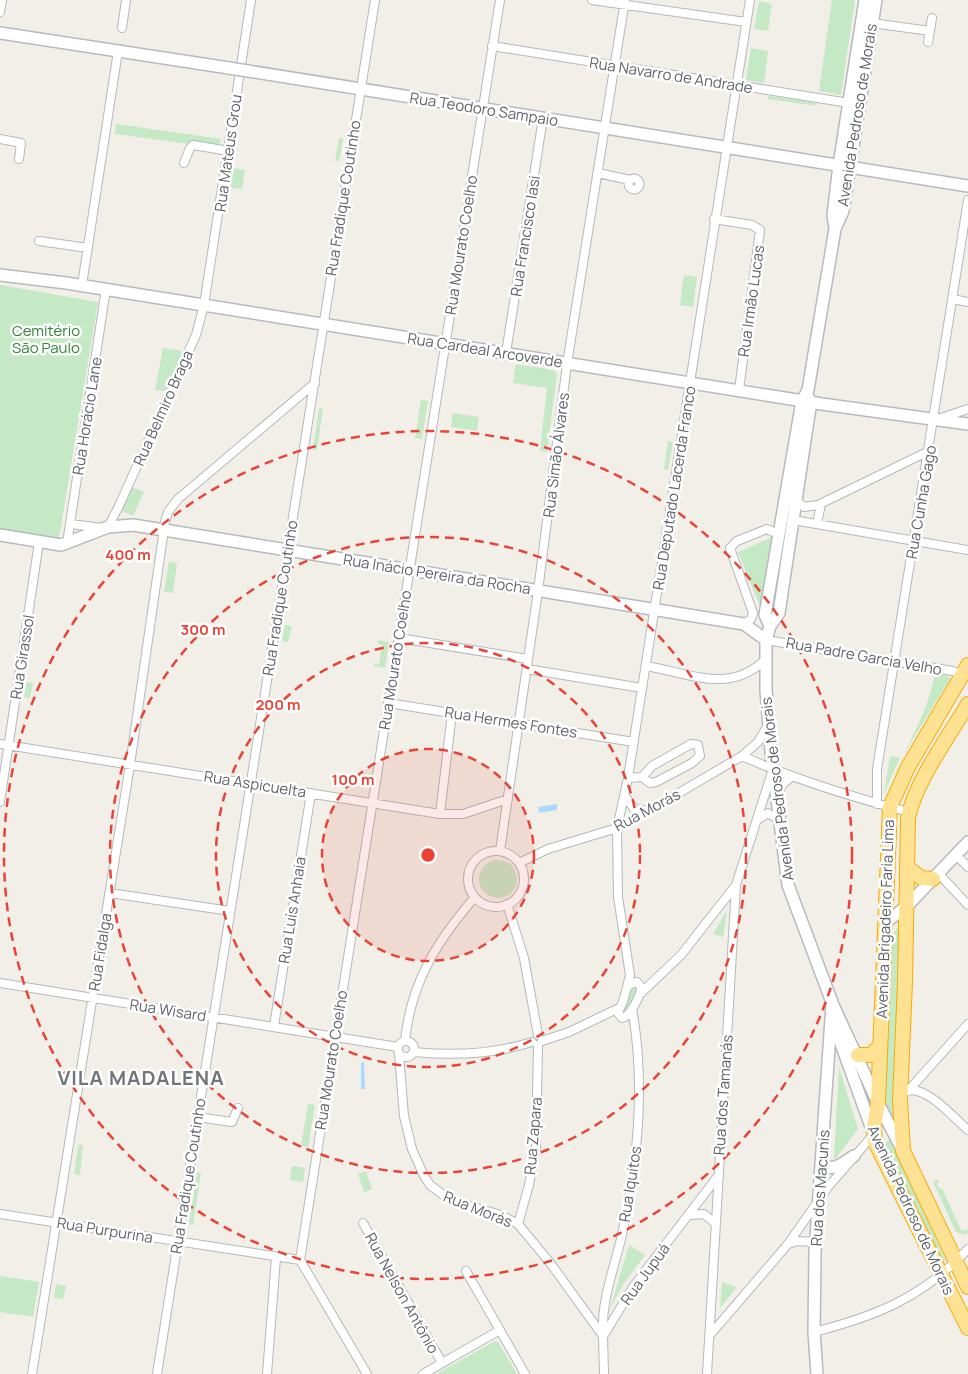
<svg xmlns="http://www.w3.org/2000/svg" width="968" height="1374" font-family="Manrope,sans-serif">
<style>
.green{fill:#c5e8c5}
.water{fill:#aadaff}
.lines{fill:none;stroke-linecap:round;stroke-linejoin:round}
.street-casing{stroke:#b5b8bc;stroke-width:10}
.secondary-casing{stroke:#b6babf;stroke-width:14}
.highway-casing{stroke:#f9ab00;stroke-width:16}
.street{stroke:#fff;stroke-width:8}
.secondary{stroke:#fff;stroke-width:11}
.highway{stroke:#fde293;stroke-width:14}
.secondary-bridge-casing{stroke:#b6babf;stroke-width:14;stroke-linecap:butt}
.secondary-bridge{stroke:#fff;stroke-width:11}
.ring{fill:none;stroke:#ea4335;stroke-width:2.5;stroke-dasharray:9 6}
.labels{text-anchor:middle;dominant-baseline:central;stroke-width:5;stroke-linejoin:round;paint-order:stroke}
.street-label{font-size:15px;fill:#5f6368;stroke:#fff}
.park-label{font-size:15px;fill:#348238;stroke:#fff}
.district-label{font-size:20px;font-weight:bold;letter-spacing:1px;fill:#70757a;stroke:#fff}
.centre{fill:#ea4335;stroke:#fff;stroke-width:2.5}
.ring-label{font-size:15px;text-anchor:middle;font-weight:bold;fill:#ea4335;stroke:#fff;stroke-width:5;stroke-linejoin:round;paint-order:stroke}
</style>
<rect width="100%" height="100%" fill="#f1efe8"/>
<path class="green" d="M832 0H855L841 95 819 91Z
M759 1 772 4 768 31 754 29Z
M751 48 768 51 764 83 746 80Z
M768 96 817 103V106L768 99Z
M116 124 221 139 219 148 115 134Z
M339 138H343L339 161H335Z
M233 168 245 170 242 189 230 188Z
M684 275 697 277 693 307 680 305Z
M0 285 98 302 59 538 0 529Z
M163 348 183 351 165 391 155 390Z
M516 364 553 370 557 374 547 452 540 451 547 388 513 383Z
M421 400 428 401 422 439 415 438Z
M319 408H323L317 450H313Z
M453 413 479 417 477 431 451 427Z
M668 441 673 442 668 470 664 469Z
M132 487 144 492 133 516 121 510Z
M773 534 761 609 738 552 768 539Z
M169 562 177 563 173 593 164 592Z
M285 625 292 626 288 642 282 641Z
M378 640 389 642 385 668 374 666V663L379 664 382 645 378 644Z
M935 673 948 676 950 679 905 752C918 725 930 702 935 673Z
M26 682 33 683 30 698 24 697Z
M890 756 900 758 884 793Z
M479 879a19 19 0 1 1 38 0a19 19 0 1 1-38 0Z
M727 910 723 937 713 934Z
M903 921 893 1118 887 1110 881 1088 890 938Z
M636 985 638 991 623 1016C621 1006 627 995 631 986Z
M839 1067 858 1129 835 1159 834 1157Z
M308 1104 315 1105 308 1147 301 1146Z
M890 1140 945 1259 944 1263 941 1264 883 1144Z
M78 1145H83L80 1175 74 1174Z
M292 1166 305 1168 303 1182 290 1180Z
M366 1171 372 1189 364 1192 358 1174Z
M197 1172 201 1173 193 1225 189 1224Z
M938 1179 939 1182 937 1183 939 1189 942 1188 961 1230 965 1231 968 1228 967 1235 956 1232 933 1182Z
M629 1245 645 1255 622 1286 610 1309Z
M0 1276 39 1282 33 1317 0 1312Z
M722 1282 737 1287 720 1308Z
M56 1284 66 1286 63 1299 54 1298Z
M495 1341 498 1342 517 1374H436Z"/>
<path class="water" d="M557 804V810L539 813 538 807Z
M361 1062H364L365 1089H361Z"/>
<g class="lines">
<g class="street-casing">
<path id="street" d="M592 0 746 22
M0 12 2 0
M872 23 930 31
M122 28 126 0
M928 42 932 18
M492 46 849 103
M0 139 21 143 19 159
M184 163 190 148 193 145 229 151
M598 173 630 180
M628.5 184a5.5 5.5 0 1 1 11 0a5.5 5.5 0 1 1-11 0Z
M714 219 752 225 760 230 739 390
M39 241 88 248
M82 285 118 51
M953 299 968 302
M506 353 543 118
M938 419 968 409
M796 501 804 507 818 505 929 451
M793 520 968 550
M71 524 102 528
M817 524 821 504
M108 527 118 508 196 335 204 305 251 0
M67 543 106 289
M744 624 751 619 753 613 730 548 737 541 767 529 778 534
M399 638 528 659
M766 640 953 671 962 675
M646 666C690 673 729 695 766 659
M527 669 642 688
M388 703 634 742
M0 744 440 814H463L508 799
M742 756C796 780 852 797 909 812
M628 778 642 777 650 783 656 782 692 763 700 756 698 745 691 744 652 766 642 777
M778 794 782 785 792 776
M625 796 634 809 648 811
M0 802 39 542
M877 804V769L968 200
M440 814 452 713
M757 820 768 813 779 820
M500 851 538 591 567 364 625 0
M468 879a28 28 0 1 1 56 0a28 28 0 1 1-56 0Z
M956 855 968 867
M519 863 548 849 617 828 648 811 742 756 758 742 768 725
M938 873 968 905
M110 893 230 911
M507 904 524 958 538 1035
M637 982 641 987C641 995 630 1017 622 1018L618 1013C619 1008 622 1006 623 1001 627 991 624 985 637 982Z
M0 983 398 1047
M627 987 630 975 618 897 617 828 628 778 750 0
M641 993 681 955 736 885
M274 1026 311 793
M398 1049a8 8 0 1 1 16 0a8 8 0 1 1-16 0Z
M405 1041C411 982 437 941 475 897
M542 1041 569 1032 619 1008
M414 1052C454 1056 494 1054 532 1042
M399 1054 404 1116 412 1149 424 1176 430 1185 450 1200 501 1215 518 1224 551 1264 603 1336 604 1374
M907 1091C926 1085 954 1118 968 1130
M908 1091 968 1024
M197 1117 232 1122 238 1108
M0 1214 300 1260
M690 1215 704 1214 716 1224
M363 1223 442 1363
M518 1224 529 1185 536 1147 538 1045
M788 1244 797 1241 816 1242
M300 1260 500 0
M300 1260 367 1374
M466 1271 525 1374
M814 1332C877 1316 923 1297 968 1249
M604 1335 633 1287 718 1176
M710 1335 788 1244 828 1187 874 1134
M603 1336C601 1301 613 1272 621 1239 638 1163 646 1085 632 1009
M32 1374 130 765 165 522 168 512 178 499 315 383
M157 1374 375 0
M267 1374 276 1258
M423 1374 500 1330
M707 1374 736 885 772 772"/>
</g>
<g class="secondary-casing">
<path id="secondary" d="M0 33 229 68
M248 71 968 186
M835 229 833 215 839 165 865 0
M0 275 66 283 822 404 968 424
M808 397 811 402 809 414 779 613 770 626 766 640V690L771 752 788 885 833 1005 878 1103 902 1149
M0 535 61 545 108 527 133 525 744 624 766 640
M770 626 765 615 802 401 808 390 835 229 843 211 876 0
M885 923 907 906 968 842
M836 1019 840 1041 873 1132
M822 1166C835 1171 843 1163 854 1156
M817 1374 814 1332 815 1252 832 1004"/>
</g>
<g class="highway-casing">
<path id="highway" d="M968 665 908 767 890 807 878 1103 874 1126 875 1142 968 1328
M968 704C949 736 915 782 908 818L905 982 900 1101 903 1151 968 1287
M907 867 921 878 933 879
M858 1055H871L880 1046"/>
</g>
<use href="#street" class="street"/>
<use href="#secondary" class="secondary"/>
<use href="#highway" class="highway"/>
<g class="secondary-bridge-casing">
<path id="secondary-bridge" d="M229 68 248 71"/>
</g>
<use href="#secondary-bridge" class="secondary-bridge"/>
</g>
<circle cx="428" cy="855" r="106" fill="#ea4335" fill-opacity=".12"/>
<g class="ring">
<circle cx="428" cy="855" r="106"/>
<circle cx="428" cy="855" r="212"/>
<circle cx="428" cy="855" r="318"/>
<circle cx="428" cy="855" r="424"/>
</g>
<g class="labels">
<g class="street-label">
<text transform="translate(671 75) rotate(9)">Rua Navarro de Andrade</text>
<text transform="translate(484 109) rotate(9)">Rua Teodoro Sampaio</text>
<text transform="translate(857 115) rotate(-81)">Avenida Pedroso de Morais</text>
<text transform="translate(228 153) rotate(-82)">Rua Mateus Grou</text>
<text transform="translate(343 198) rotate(-81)">Rua Fradique Coutinho</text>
<text transform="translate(525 236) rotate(-81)">Rua Francisco Iasi</text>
<text transform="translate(461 245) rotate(-81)">Rua Mourato Coelho</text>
<text transform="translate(751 301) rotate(-82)">Rua Irmão Lucas</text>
<text transform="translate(485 350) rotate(9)">Rua Cardeal Arcoverde</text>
<text transform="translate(163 408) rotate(-66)">Rua Belmiro Braga</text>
<text transform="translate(87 416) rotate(-81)">Rua Horácio Lane</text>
<text transform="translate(556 455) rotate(-83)">Rua Simão Álvares</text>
<text transform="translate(674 488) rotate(-81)">Rua Deputado Lacerda Franco</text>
<text transform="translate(921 502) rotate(-80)">Rua Cunha Gago</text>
<text transform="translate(437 574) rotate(9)">Rua Inácio Pereira da Rocha</text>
<text transform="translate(280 598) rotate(-81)">Rua Fradique Coutinho</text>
<text transform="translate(864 656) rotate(10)">Rua Padre Garcia Velho</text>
<text transform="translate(22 657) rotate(-81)">Rua Girassol</text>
<text transform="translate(395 660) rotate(-81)">Rua Mourato Coelho</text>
<text transform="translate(511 722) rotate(9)">Rua Hermes Fontes</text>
<text transform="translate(255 784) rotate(9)">Rua Aspicuelta</text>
<text transform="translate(777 789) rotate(-97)">Avenida Pedroso de Morais</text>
<text transform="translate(647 810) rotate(-28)">Rua Morás</text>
<text transform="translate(292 910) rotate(-81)">Rua Luís Anhaia</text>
<text transform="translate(885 919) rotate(-88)">Avenida Brigadeiro Faria Lima</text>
<text transform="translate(100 952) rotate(-81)">Rua Fidalga</text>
<text transform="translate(168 1010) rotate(9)">Rua Wisard</text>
<text transform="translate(331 1060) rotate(-81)">Rua Mourato Coelho</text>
<text transform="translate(723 1095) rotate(-86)">Rua dos Tamanás</text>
<text transform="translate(533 1136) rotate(-85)">Rua Zapara</text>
<text transform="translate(188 1176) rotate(-81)">Rua Fradique Coutinho</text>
<text transform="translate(630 1184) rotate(-81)">Rua Iquitos</text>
<text transform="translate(820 1188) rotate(-86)">Rua dos Macunis</text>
<text transform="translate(478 1209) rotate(22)">Rua Morás</text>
<text transform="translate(911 1210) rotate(65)">Avenida Pedroso de Morais</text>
<text transform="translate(105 1230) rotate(9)">Rua Purpurina</text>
<text transform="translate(645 1274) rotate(-54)">Rua Jupuá</text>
<text transform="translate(402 1293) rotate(61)">Rua Nelson Antônio</text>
</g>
<g class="park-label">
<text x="46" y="330">Cemitério<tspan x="46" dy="17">São Paulo</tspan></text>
</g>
<g class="district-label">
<text x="141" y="1077">VILA MADALENA</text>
</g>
</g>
<circle cx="428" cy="855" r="8" class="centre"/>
<g class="ring-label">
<text x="128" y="560">400 m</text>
<text x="203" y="635">300 m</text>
<text x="278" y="710">200 m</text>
<text x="353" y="785">100 m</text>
</g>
</svg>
